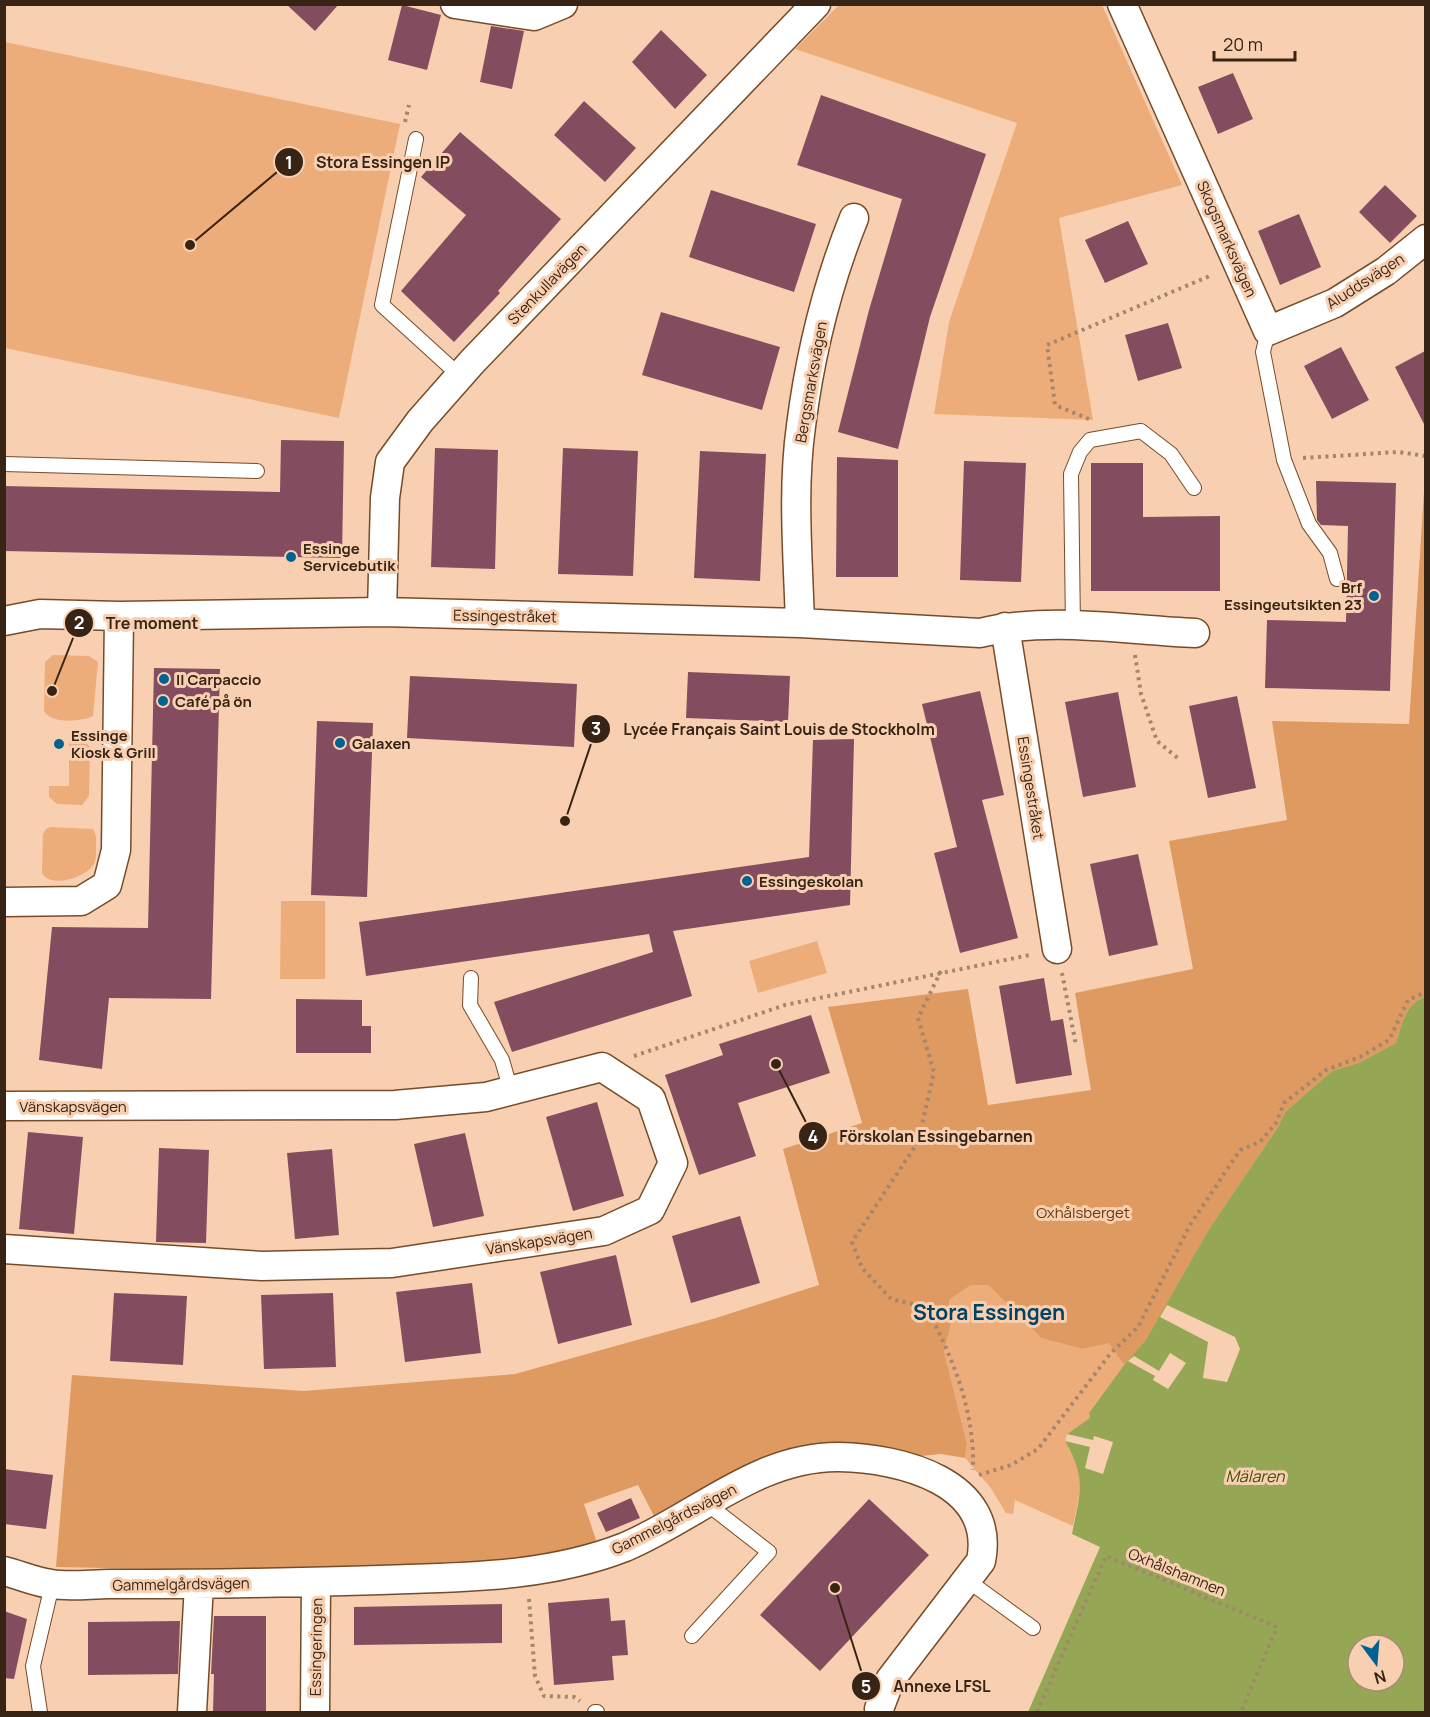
<svg xmlns="http://www.w3.org/2000/svg" width="1430" height="1717" font-family="Manrope,sans-serif">
<style>
.green{fill:#edad7a}
.forest{fill:#df9a62}
.water{fill:#95a754;fill-rule:evenodd}
.pier{fill:#f8d0b1}
.building{fill:#834d5f}
.lines{fill:none;stroke-linecap:round;stroke-linejoin:round}
.lane-casing{stroke:#764c28;stroke-width:16}
.street-casing{stroke:#764c28;stroke-width:31}
.path{stroke:#a4856d;stroke-width:4;stroke-dasharray:3 4.5;stroke-linecap:butt}
.lane{stroke:#fff;stroke-width:14}
.street{stroke:#fff;stroke-width:28}
.poi-dot{fill:#006291;stroke:#f8d0b1;stroke-width:2}
.labels{text-anchor:middle;dominant-baseline:central;stroke-width:6;stroke-linejoin:round;paint-order:stroke}
.street-label{font-size:15px;fill:#372415;stroke:#f8d0b1}
.poi-label{font-size:15px;font-weight:bold;fill:#372415;stroke:#f8d0b1;text-anchor:start}
.park-label{font-size:15px;fill:#673a0f;stroke:#f8d0b1}
.water-label{font-size:16px;font-style:italic;fill:#424d0f;stroke:#f8d0b1}
.district-label{font-size:21px;font-weight:bold;fill:#024262;stroke:#f8d0b1}
.leader{fill:none;stroke:#372415;stroke-width:2}
.callout-dot{fill:#372415;stroke:#f8d0b1;stroke-width:2}
.mark-label{font-size:18px;text-anchor:middle;font-weight:bold;fill:#fff}
.callout-label{font-size:16px;text-anchor:middle;font-weight:bold;fill:#372415;stroke:#f8d0b1;stroke-width:6;stroke-linejoin:round;paint-order:stroke}
</style>
<rect width="100%" height="100%" fill="#f8d0b1"/>
<path class="green" d="M839 5H1102L1182 185 1059 218 1093 420 934 414 949 322 1017 123 795 49Z
M5 42 400 124 339 418 5 348Z
M53 655 89 656 98 662 93 716C81 722 51 724 44 711L45 662Z
M69 742H85L90 747 89 796 82 805 57 804 49 797V786H69Z
M51 827 93 829C97 835 96 841 96 848 96 852 96 858 95 862 88 878 50 889 42 873L43 834 46 829Z
M281 901H325V979H280Z
M817 941 827 973 758 993 749 961Z
M971 1285H988L1041 1338 1082 1349 1109 1342 1124 1365 1089 1413 1091 1418 1067 1434 1065 1441C1086 1477 1081 1487 1073 1526L1015 1500 1013 1514 1006 1513 990 1487 965 1458 967 1444 944 1351 952 1321 949 1300Z"/>
<path class="forest" d="M1425 476V997C1406 1002 1401 1026 1396 1043L1358 1063 1332 1071 1285 1112 1278 1127 1209 1229 1147 1340 1124 1365 1109 1343 1082 1349 1041 1338 988 1285H971L949 1300 952 1321 944 1351 967 1444 965 1458 941 1454 903 1458 868 1449 655 1518 638 1485 584 1504 597 1543 529 1558 312 1572 56 1567 72 1375 304 1391 515 1374 716 1318 819 1285 783 1149 862 1123 828 1007 968 989 988 1105 1091 1090 1075 993 1193 969 1169 841 1287 820 1272 721 1409 724Z"/>
<path class="water" d="M1425 997V1712H1028L1100 1547 1072 1534C1080 1493 1087 1479 1065 1441L1067 1434 1090 1418 1089 1413 1124 1365 1146 1340 1209 1229 1278 1127 1285 1112 1332 1071 1358 1063 1396 1043C1401 1026 1406 1002 1425 997ZM1358 1645H1394V1681H1358Z"/>
<path class="pier" d="M1167 1305 1235 1337 1240 1349 1227 1382 1203 1378 1208 1342 1160 1317Z
M1170 1353 1186 1363 1168 1389 1153 1380 1155 1376 1128 1361 1134 1356 1159 1371Z
M1067 1434 1093 1440 1094 1436 1113 1442 1103 1474 1085 1468 1090 1447 1065 1441Z"/>
<path class="building" d="M286 4H339L315 31Z
M402 5 441 15 427 70 388 60Z
M491 26 524 31 512 89 480 82Z
M661 30 707 75 675 109 632 62Z
M1233 73 1253 119 1218 134 1198 87Z
M821 95 986 154 930 317 898 449 838 432 869 310 902 199 797 165Z
M584 101 636 148 605 182 554 135Z
M460 132 561 219 498 291 500 293 454 342 401 291 466 215 421 177Z
M1385 185 1417 216 1390 243 1359 212Z
M711 190 816 224 794 292 689 257Z
M1299 214 1321 267 1280 285 1258 231Z
M1128 221 1148 264 1105 283 1085 240Z
M661 312 780 347 762 410 642 375Z
M1168 323 1182 368 1138 381 1125 335Z
M1341 347 1369 400 1332 419 1304 366Z
M1425 351V426L1395 367Z
M281 440 344 441 342 558 4 551V486L280 492Z
M435 448 498 450 495 569 431 567Z
M563 448 638 451 633 576 558 574Z
M700 451 766 454 760 581 694 578Z
M837 457 898 460V577H836Z
M964 461 1026 463 1021 582 960 580Z
M1091 463H1143V517L1220 516V591H1091Z
M1316 481 1396 483 1390 691 1265 688 1267 620 1346 622 1348 526 1321 525 1317 520Z
M154 668 220 669 211 999 109 998 102 1069 39 1060 52 927 148 928Z
M688 672 790 676 788 722 686 718Z
M410 676 577 684 574 747 407 738Z
M980 691 1004 795 982 800 1018 938 960 953 934 853 957 847 922 704Z
M1118 692 1136 787 1083 797 1065 702Z
M1237 696 1256 788 1208 798 1189 706Z
M317 721 373 723 367 897 311 895Z
M854 739 850 905 673 931 692 996 512 1052 494 1002 653 952 649 934 366 976 359 922 809 857 813 740Z
M1138 854 1158 945 1109 956 1090 864Z
M1044 978 1051 1021 1063 1019 1072 1075 1016 1084 999 986Z
M296 999 362 1000V1026H371V1053H296Z
M811 1015 830 1073 738 1103 756 1156 699 1175 665 1075 723 1055 719 1044Z
M597 1102 624 1196 573 1211 546 1117Z
M28 1132 83 1137 74 1234 19 1229Z
M465 1133 484 1216 433 1227 414 1144Z
M159 1148 209 1150 206 1243 156 1242Z
M332 1149 339 1235 295 1239 287 1153Z
M740 1216 760 1283 691 1303 672 1236Z
M616 1255 632 1325 558 1344 540 1272Z
M472 1283 481 1353 405 1362 396 1292Z
M114 1293 187 1296 183 1365 110 1361Z
M333 1293 336 1367 264 1369 261 1295Z
M4 1469 53 1475 46 1529 4 1524Z
M631 1498 640 1518 606 1532 597 1513Z
M869 1499 929 1555 820 1671 760 1615Z
M609 1598 611 1621 625 1620 628 1655 612 1656 614 1680 554 1685 548 1603Z
M502 1604V1643L354 1645V1607Z
M4 1611 27 1619 14 1679 4 1678Z
M214 1616H266V1713H213L214 1674H211Z
M180 1621 178 1674 88 1675V1622Z"/>
<g class="lines">
<g class="lane-casing">
<path id="lane" d="M416 139 382 305 460 376
M1268 331 1263 352 1284 460 1309 524 1330 553 1337 579
M4 464 257 471
M1073 627 1071 474 1080 452 1090 440 1141 431 1171 454 1194 488
M471 978 470 1005 502 1060 511 1091
M967 1580 1033 1628
M692 1636 769 1552 706 1503
M40 1712 33 1666 52 1585
M595 1712H597"/>
</g>
<g class="street-casing">
<path id="street" d="M455 4 534 16 563 4
M1122 4 1268 331 1335 303 1386 271 1426 239
M382 612 385 498 390 462 420 421 472 362 816 4
M4 621 40 614 119 616 382 612 800 623 980 633C1048 616 1125 630 1195 633
M800 623C798 558 792 490 801 426 810 355 827 285 854 218
M1005 627 1057 949
M4 902 81 901 107 885 116 850 119 616
M4 1106 395 1105 486 1097 602 1067 651 1099 673 1163 650 1210 604 1231 392 1263 262 1266 4 1249
M4 1571C20 1575 35 1582 51 1584 69 1587 91 1584 110 1584 156 1584 202 1584 249 1583 302 1582 356 1581 409 1579 482 1577 556 1574 625 1547 696 1517 758 1456 839 1457 900 1458 997 1482 981 1561L890 1680 879 1709
M192 1712 199 1584
M315 1712 316 1582"/>
</g>
<path class="path" d="M405 122 409 105
M1089 419 1055 405 1047 345 1212 275
M1303 458 1398 452 1426 456
M1135 655 1141 694 1157 741 1180 760
M941 971 918 1018 934 1072 918 1142 852 1242 862 1268 891 1299 926 1307C953 1358 975 1411 973 1470
M1062 973 1076 1045
M634 1056 785 1005 1030 955
M979 1475 1011 1465 1038 1449 1110 1354 1138 1327 1190 1225 1240 1150 1260 1142 1276 1123 1284 1103 1326 1070 1360 1057 1389 1040 1408 1000 1426 992
M529 1599 535 1676 544 1696 574 1697 580 1701
M1037 1712 1106 1556 1277 1627 1241 1712"/>
<use href="#lane" class="lane"/>
<use href="#street" class="street"/>
</g>
<g class="poi-dot">
<circle cx="291" cy="557" r="6"/>
<circle cx="1374" cy="596" r="6"/>
<circle cx="164" cy="679" r="6"/>
<circle cx="163" cy="701" r="6"/>
<circle cx="340" cy="743" r="6"/>
<circle cx="59" cy="744" r="6"/>
<circle cx="747" cy="881" r="6"/>
</g>
<g class="labels">
<g class="street-label">
<text transform="translate(1227 239) rotate(66)">Skogsmarksvägen</text>
<text transform="translate(1365 281) rotate(-33)">Aluddsvägen</text>
<text transform="translate(547 284) rotate(-46)">Stenkullavägen</text>
<text transform="translate(811 382) rotate(-80)">Bergsmarksvägen</text>
<text transform="translate(505 616) rotate(1)">Essingestråket</text>
<text transform="translate(1031 788) rotate(81)">Essingestråket</text>
<text x="73" y="1106">Vänskapsvägen</text>
<text transform="translate(539 1241) rotate(-9)">Vänskapsvägen</text>
<text transform="translate(674 1519) rotate(-27)">Gammelgårdsvägen</text>
<text transform="translate(1177 1572) rotate(22)">Oxhålshamnen</text>
<text transform="translate(181 1584) rotate(-1)">Gammelgårdsvägen</text>
<text transform="translate(316 1647) rotate(-89)">Essingeringen</text>
</g>
<g class="poi-label">
<text x="303" y="548">Essinge<tspan x="303" dy="17">Servicebutik</tspan></text>
<text x="1362" y="587" text-anchor="end">Brf<tspan x="1362" dy="17">Essingeutsikten 23</tspan></text>
<text x="176" y="679">Il Carpaccio</text>
<text x="175" y="701">Café på ön</text>
<text x="71" y="735">Essinge<tspan x="71" dy="17">Kiosk &amp; Grill</tspan></text>
<text x="352" y="743">Galaxen</text>
<text x="759" y="881">Essingeskolan</text>
</g>
<g class="park-label">
<text x="1083" y="1212">Oxhålsberget</text>
</g>
<g class="water-label">
<text x="1255" y="1476">Mälaren</text>
</g>
<g class="district-label">
<text x="989" y="1312">Stora Essingen</text>
</g>
</g>
<path class="leader" d="M190 245L289 162M52 691L79 623M565 821L596 729M776 1064L813 1136M835 1588L866 1686"/>
<g class="callout-dot">
<circle cx="190" cy="245" r="6"/>
<circle cx="52" cy="691" r="6"/>
<circle cx="565" cy="821" r="6"/>
<circle cx="776" cy="1064" r="6"/>
<circle cx="835" cy="1588" r="6"/>
<circle cx="289" cy="162" r="15"/>
<circle cx="79" cy="623" r="15"/>
<circle cx="596" cy="729" r="15"/>
<circle cx="813" cy="1136" r="15"/>
<circle cx="866" cy="1686" r="15"/>
</g>
<g class="mark-label">
<text x="289" y="169">1</text>
<text x="79" y="629">2</text>
<text x="596" y="735">3</text>
<text x="813" y="1143">4</text>
<text x="866" y="1693">5</text>
</g>
<g class="callout-label">
<text x="383" y="168">Stora Essingen IP</text>
<text x="152" y="629">Tre moment</text>
<text x="779" y="735">Lycée Français Saint Louis de Stockholm</text>
<text x="936" y="1142">Förskolan Essingebarnen</text>
<text x="942" y="1692">Annexe LFSL</text>
</g>
<rect width="1430" height="1717" fill="none" stroke="#372415" stroke-width="12"/>
<g transform="translate(1376 1663) rotate(164)"><circle r="28" fill="#f8d0b1" stroke="#ab8b73" stroke-width="1.5"/>
<path d="M0-4.5L10 22L0 15L-10 22Z" fill="#006291"/>
<text y="-9" font-size="16" font-weight="bold" text-anchor="middle" fill="#372415">N</text>
</g>
<path d="M1214 51v9h81v-9" fill="none" stroke="#372415" stroke-width="3"/>
<text x="1223" y="51" font-size="18" fill="#372415" stroke="#f8d0b1" stroke-width="4.5" paint-order="stroke">20 m</text>
</svg>
